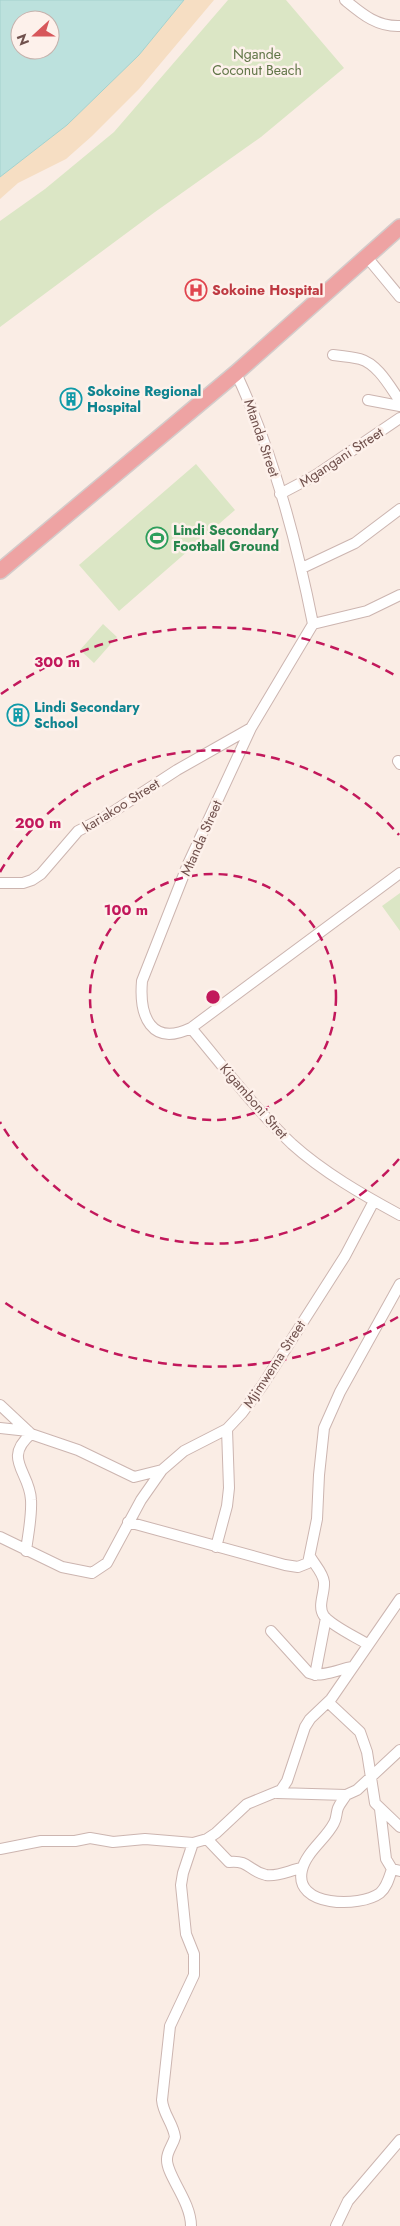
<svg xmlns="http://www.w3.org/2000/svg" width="400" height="2226" font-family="Jost,sans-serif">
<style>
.green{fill:#dbe6c5}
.sand{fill:#f6dec3}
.water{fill:#bce1dd;stroke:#a3d2cd;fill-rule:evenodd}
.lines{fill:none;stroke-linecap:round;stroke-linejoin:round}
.minor-casing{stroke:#ccb5b0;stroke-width:12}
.highway-casing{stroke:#d4cbca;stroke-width:18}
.minor{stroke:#fff;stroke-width:10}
.highway{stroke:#eea3a3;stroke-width:15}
.ring{fill:none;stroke:#c2185b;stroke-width:2.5;stroke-dasharray:9 6}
.labels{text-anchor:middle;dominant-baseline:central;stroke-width:5;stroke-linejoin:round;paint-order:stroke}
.park-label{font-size:14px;fill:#607547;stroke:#fdf1eb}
.health-label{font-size:14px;font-weight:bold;fill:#be3a42;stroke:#fdf1eb;text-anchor:start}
.culture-label{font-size:14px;font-weight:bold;fill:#0d838f;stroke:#fdf1eb;text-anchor:start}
.street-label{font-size:14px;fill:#70514d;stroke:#fdf1eb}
.leisure-label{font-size:14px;font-weight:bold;fill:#27864d;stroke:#fdf1eb;text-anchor:start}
.centre{fill:#c2185b;stroke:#fdf1eb;stroke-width:2.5}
.ring-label{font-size:15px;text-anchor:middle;font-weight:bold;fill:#c2185b;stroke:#fdf1eb;stroke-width:5;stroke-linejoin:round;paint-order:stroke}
</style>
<rect width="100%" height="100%" fill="#faede5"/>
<path class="green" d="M228 0H286L344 68 261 137 155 212 0 327V221L45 189 114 132Z
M196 464 235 510 119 611 79 565Z
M103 624 117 637 94 663 80 650Z
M400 893V931L382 906Z"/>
<path class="sand" d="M184 0H214L139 89 92 136 66 159 18 183 0 199V177L67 125 139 55Z"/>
<path class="water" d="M0 0H184L139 55 67 125 0 177ZM20 20H50V50H20Z"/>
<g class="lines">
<g class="minor-casing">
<path id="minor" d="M345 0C362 14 377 27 400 26
M366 256 400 297
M333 355C342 356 352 357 360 359 378 364 390 387 400 401
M236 373C273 452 296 538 313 624L251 728 188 864 142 981C139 1016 151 1047 191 1028L400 873
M368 400 400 406
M280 494 316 475 400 418
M302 568 355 543 400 509
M313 624 367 611 400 595
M398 761 400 764
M0 883H23L32 880 41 874 78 831 105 817 177 770 251 728
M191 1028C224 1067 255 1109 292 1144 323 1172 363 1195 400 1215
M0 1405 31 1434 78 1450 134 1477 162 1470 184 1451 227 1429 242 1413 262 1386 345 1256 374 1201
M0 1428 28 1431
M128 1522 285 1565 298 1567 308 1563 317 1519 319 1475 324 1428 340 1392 400 1284
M0 1537 62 1567 92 1573 107 1563 141 1500 162 1470
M216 1547 227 1506 229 1488 227 1429
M26 1551C28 1534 32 1517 31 1500 30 1472 2 1459 31 1434
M311 1558C315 1565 323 1573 324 1582 325 1593 317 1606 324 1616 332 1626 356 1637 367 1644
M271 1631 309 1673C321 1678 340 1669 352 1667
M315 1675 326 1618
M328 1702 360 1732 367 1752 375 1803 400 1827
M277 1793 346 1795 357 1790 400 1750
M346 1795C344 1799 340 1803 338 1808 336 1813 337 1818 334 1823 326 1839 306 1852 302 1870 293 1907 360 1908 380 1893 387 1887 389 1878 392 1869
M380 1809 386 1859 392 1869 400 1871
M207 1839 229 1862C250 1860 248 1871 266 1875 278 1877 290 1870 302 1868
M0 1849 41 1841H75L90 1838 113 1842 145 1839 193 1843 207 1839 216 1833 247 1804 281 1790 287 1781 305 1727 310 1719 331 1699 400 1599
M191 2226C191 2201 166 2175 167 2159 167 2151 173 2145 175 2137 173 2123 163 2114 162 2100L170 2026 194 1975V1954L186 1934 181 1885 183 1873 193 1843
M336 2226 348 2201 400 2140"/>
</g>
<g class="highway-casing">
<path id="highway" d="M0 571 236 373 400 227"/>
</g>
<use href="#minor" class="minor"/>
<use href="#highway" class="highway"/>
</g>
<g class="ring">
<circle cx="213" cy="997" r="123"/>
<path d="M399 1159A247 247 0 0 1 0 1122M0 872A247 247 0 0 1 399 835"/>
<path d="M398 1317A370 370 0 0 1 1 1300M1 694A370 370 0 0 1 398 677"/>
</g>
<defs>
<g id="hospital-ring" transform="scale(1.125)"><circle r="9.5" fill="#fdf1eb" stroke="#e0444e" stroke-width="1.5"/><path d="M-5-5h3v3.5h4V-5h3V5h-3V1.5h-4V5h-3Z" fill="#e0444e"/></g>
<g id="building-ring" transform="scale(1.125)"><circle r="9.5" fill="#fdf1eb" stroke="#0f9aa8" stroke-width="1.5"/><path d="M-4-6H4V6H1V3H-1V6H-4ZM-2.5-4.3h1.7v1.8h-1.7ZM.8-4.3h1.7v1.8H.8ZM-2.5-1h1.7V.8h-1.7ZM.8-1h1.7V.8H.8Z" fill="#0f9aa8"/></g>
<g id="stadium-ring" transform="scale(1.125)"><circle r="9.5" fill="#fdf1eb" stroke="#2e9e5b" stroke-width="1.5"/><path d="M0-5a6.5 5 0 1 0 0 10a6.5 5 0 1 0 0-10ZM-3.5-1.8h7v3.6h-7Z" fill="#2e9e5b"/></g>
</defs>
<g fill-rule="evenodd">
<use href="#hospital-ring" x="196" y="290"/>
<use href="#building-ring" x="71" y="399"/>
<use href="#stadium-ring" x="157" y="538"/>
<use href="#building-ring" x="18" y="715"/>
</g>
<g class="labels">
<g class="park-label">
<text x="257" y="54">Ngande<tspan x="257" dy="16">Coconut Beach</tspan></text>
</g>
<g class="health-label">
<text x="212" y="290">Sokoine Hospital</text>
</g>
<g class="culture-label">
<text x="87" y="391">Sokoine Regional<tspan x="87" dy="16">Hospital</tspan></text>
<text x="34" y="707">Lindi Secondary<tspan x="34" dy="16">School</tspan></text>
</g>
<g class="street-label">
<text transform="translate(262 438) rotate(71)">Mtanda Street</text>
<text transform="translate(341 457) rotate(-33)">Mgangani Street</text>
<text transform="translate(121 805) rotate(-32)">kariakoo Street</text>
<text transform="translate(201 838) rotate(-66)">Mtanda Street</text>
<text transform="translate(254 1101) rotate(49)">Kigamboni Stret</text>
<text transform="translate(274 1364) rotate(-57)">Mjimwema Street</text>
</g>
<g class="leisure-label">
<text x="173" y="530">Lindi Secondary<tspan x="173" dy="16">Football Ground</tspan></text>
</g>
</g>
<circle cx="213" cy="997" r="8" class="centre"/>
<g class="ring-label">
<text x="57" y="667">300 m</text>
<text x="38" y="828">200 m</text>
<text x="126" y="915">100 m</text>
</g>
<g transform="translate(35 35) rotate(249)"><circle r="24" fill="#fdf1eb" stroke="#c5b1ac"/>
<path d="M0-4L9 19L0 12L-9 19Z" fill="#d7575b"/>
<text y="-8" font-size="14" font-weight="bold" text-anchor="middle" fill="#70514d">N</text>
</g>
</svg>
